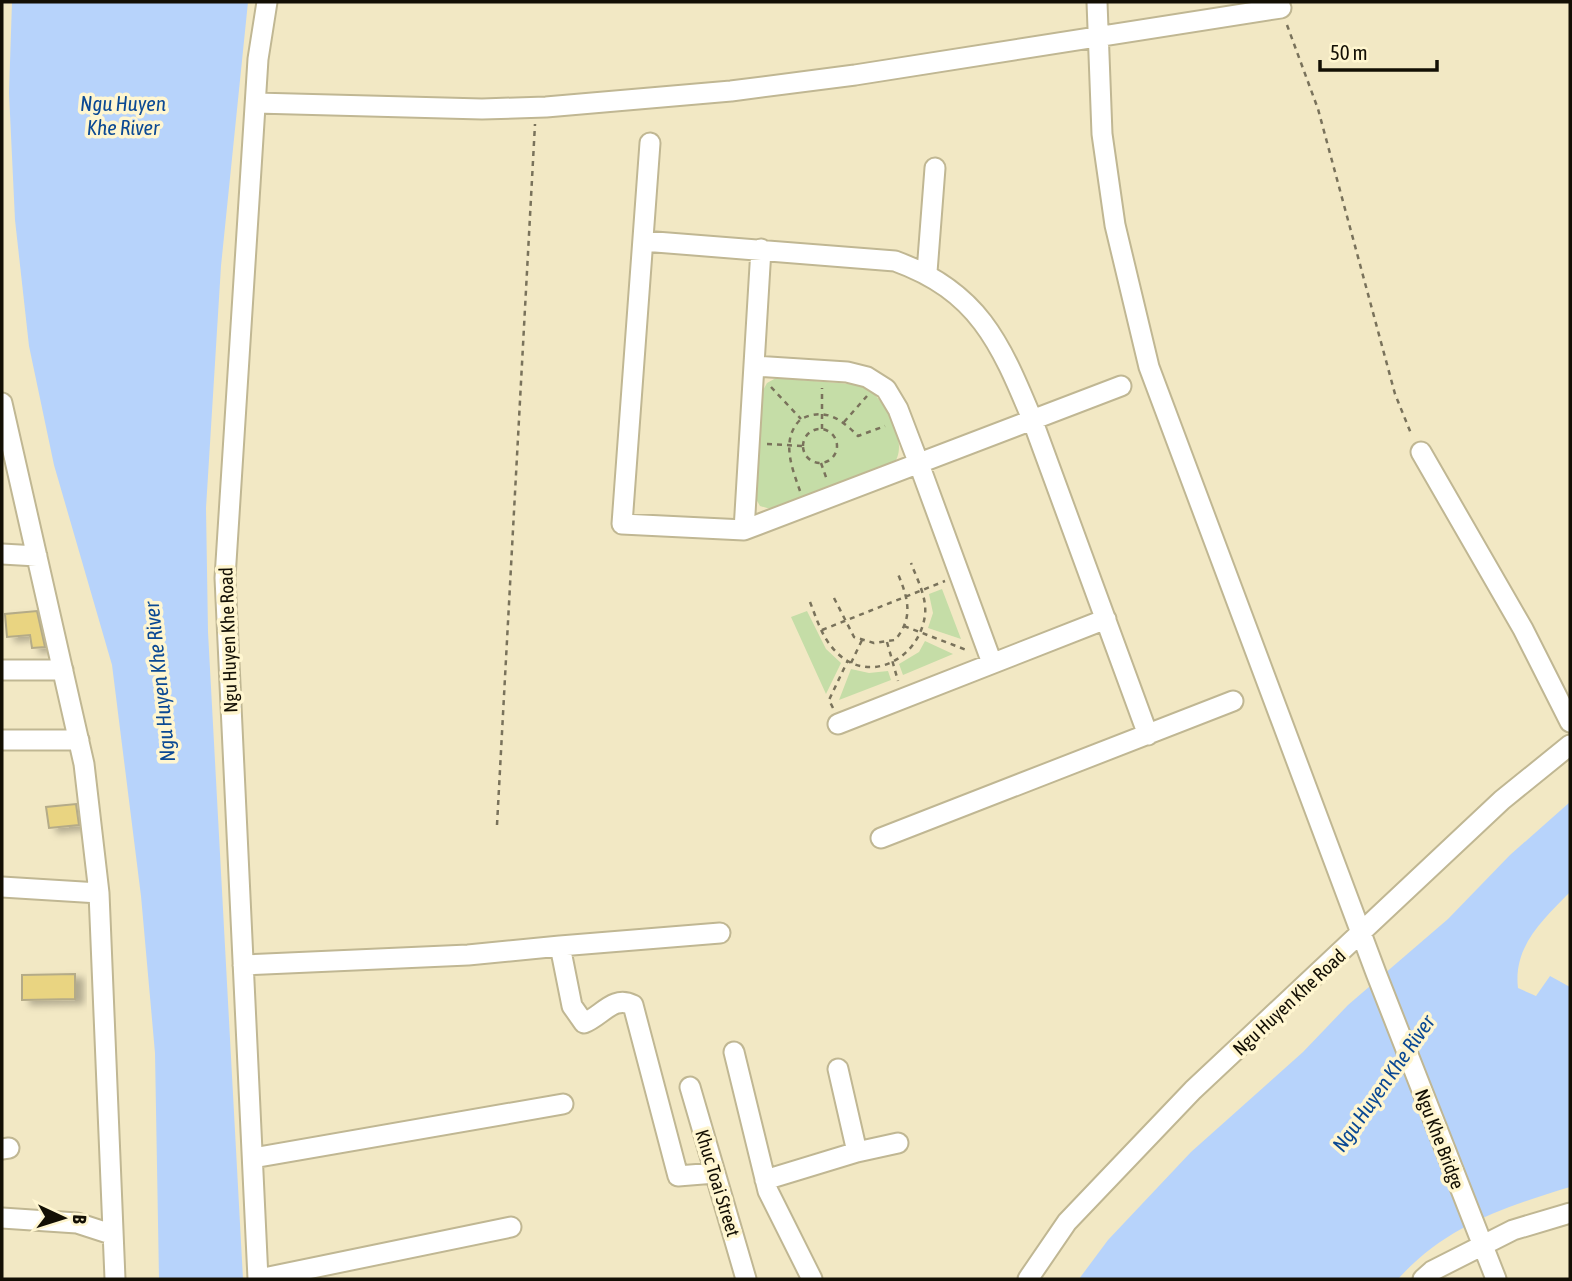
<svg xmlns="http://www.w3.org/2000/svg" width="1572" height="1281" font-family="'Asap Condensed',sans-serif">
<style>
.green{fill:#c5dda7}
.water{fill:#b7d3fb}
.building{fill:#e9d481;stroke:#b4ab88;stroke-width:2;filter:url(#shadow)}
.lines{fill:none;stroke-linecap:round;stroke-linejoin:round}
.minor-casing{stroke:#c0b793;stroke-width:23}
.path{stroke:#79725b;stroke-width:2.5;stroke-dasharray:5 5;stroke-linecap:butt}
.minor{stroke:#fff;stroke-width:19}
.labels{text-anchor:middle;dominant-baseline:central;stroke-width:7;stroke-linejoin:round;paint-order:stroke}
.street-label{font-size:19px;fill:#130f04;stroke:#fff6d0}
.water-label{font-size:21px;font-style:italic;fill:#0b4993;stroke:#fff6d0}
</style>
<defs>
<filter id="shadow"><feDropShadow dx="8" dy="4.5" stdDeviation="3.5" flood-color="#0004"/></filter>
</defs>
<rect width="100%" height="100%" fill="#f2e8c4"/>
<path class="green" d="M776 378 864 385C885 400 912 444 892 466L774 510 760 506 752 492 760 396 767 383Z
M942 589 961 639 928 628 933 613 929 594Z
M807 611 826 649 841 663 826 694 791 617Z
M925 641 953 654 903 675 899 664 919 652Z
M851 669 869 673 888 671 891 680 839 700Z"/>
<path class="water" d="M12 2H248L221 266 206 508 208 632 243 1279H159L155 1053 141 896 112 665 54 465 29 346 15 220 9 93Z
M1570 802V892C1543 920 1513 946 1518 988L1536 996 1550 976 1570 987V1187C1504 1207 1446 1226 1398 1279H1079L1108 1240 1191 1152 1303 1052 1348 1005 1448 919 1510 855Z"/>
<path class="building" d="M37 611 45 647 32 648 30 635 7 637 5 614Z
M76 804 79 825 49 828 46 807Z
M75 974V999L22 1000V975Z"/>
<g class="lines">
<g class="minor-casing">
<path id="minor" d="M1097 2 1102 134 1115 225 1149 367 1376 973 1496 1279
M256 103 482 109 546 107 731 91 855 75 1281 8
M650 143 622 524 744 530 1121 386
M643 241 895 261C978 291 1000 342 1032 419L1148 735
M927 272 935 168
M754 366 847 372 867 377 886 389 898 409 919 464 992 663
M2 403 84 764 99 893 115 1279
M1421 452 1523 629 1570 722
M744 530 761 249
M2 554 37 556
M2 670H63
M838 724 1106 619
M2 740H79
M881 838 1233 701
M2 887 99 893
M560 946 720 933
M243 965 468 955 560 946 572 1006 584 1023C602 1016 613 995 633 1005L678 1176 715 1173
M734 1052 768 1191 812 1279
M838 1069 857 1152 898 1143
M690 1087 746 1279
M2 1149 9 1148
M253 1158 563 1104
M765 1180 857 1152
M2 1218 77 1223 111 1234
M258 1279 225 578 258 59 267 2
M259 1279 511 1227
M1028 1279 1067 1222 1193 1090 1502 800 1570 745
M1423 1279 1432 1271 1513 1230 1570 1213"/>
</g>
<path class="path" d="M1287 25 1318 109 1395 394 1412 436
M771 387 801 419
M844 422 867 396
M803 446a17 17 0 1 1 34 0a17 17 0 1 1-34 0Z
M822 429V388
M767 444 803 446
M821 463 827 480
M800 491C792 468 780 439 801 419 825 407 841 419 858 436L885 426
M834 598 854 637 874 643 895 640C914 618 908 598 898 574
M810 602C816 617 821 634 831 646 863 688 919 662 925 615 927 597 917 579 911 563
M904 626 969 651
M822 630 945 581
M887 642 898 681
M851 663 862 640
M833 708 829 700 848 660
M497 825 535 124"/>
<use href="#minor" class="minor"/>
</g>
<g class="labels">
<g class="street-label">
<text transform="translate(228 640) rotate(-92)">Ngu Huyen Khe Road</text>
<text transform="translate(1289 1002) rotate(-43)">Ngu Huyen Khe Road</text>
<text transform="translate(1440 1139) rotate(69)">Ngu Khe Bridge</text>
<text transform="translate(718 1183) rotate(73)">Khuc Toai Street</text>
</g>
<g class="water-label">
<text x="123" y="103">Ngu Huyen<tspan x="123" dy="24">Khe River</tspan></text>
<text transform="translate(159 682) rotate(-96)">Ngu Huyen Khe River</text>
<text transform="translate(1383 1083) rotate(-55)">Ngu Huyen Khe River</text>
</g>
</g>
<rect width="1572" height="1281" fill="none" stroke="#130f04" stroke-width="7"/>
<g transform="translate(63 1218) rotate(94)" stroke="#fff6d0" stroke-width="5" paint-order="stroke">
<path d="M0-5L12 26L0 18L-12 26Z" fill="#130f04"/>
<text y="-10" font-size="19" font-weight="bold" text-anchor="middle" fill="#130f04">B</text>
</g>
<path d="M1320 60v10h117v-10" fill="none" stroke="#130f04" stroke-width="3.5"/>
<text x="1330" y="60" font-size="21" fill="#130f04" stroke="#fff6d0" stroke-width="5" paint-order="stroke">50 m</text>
</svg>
